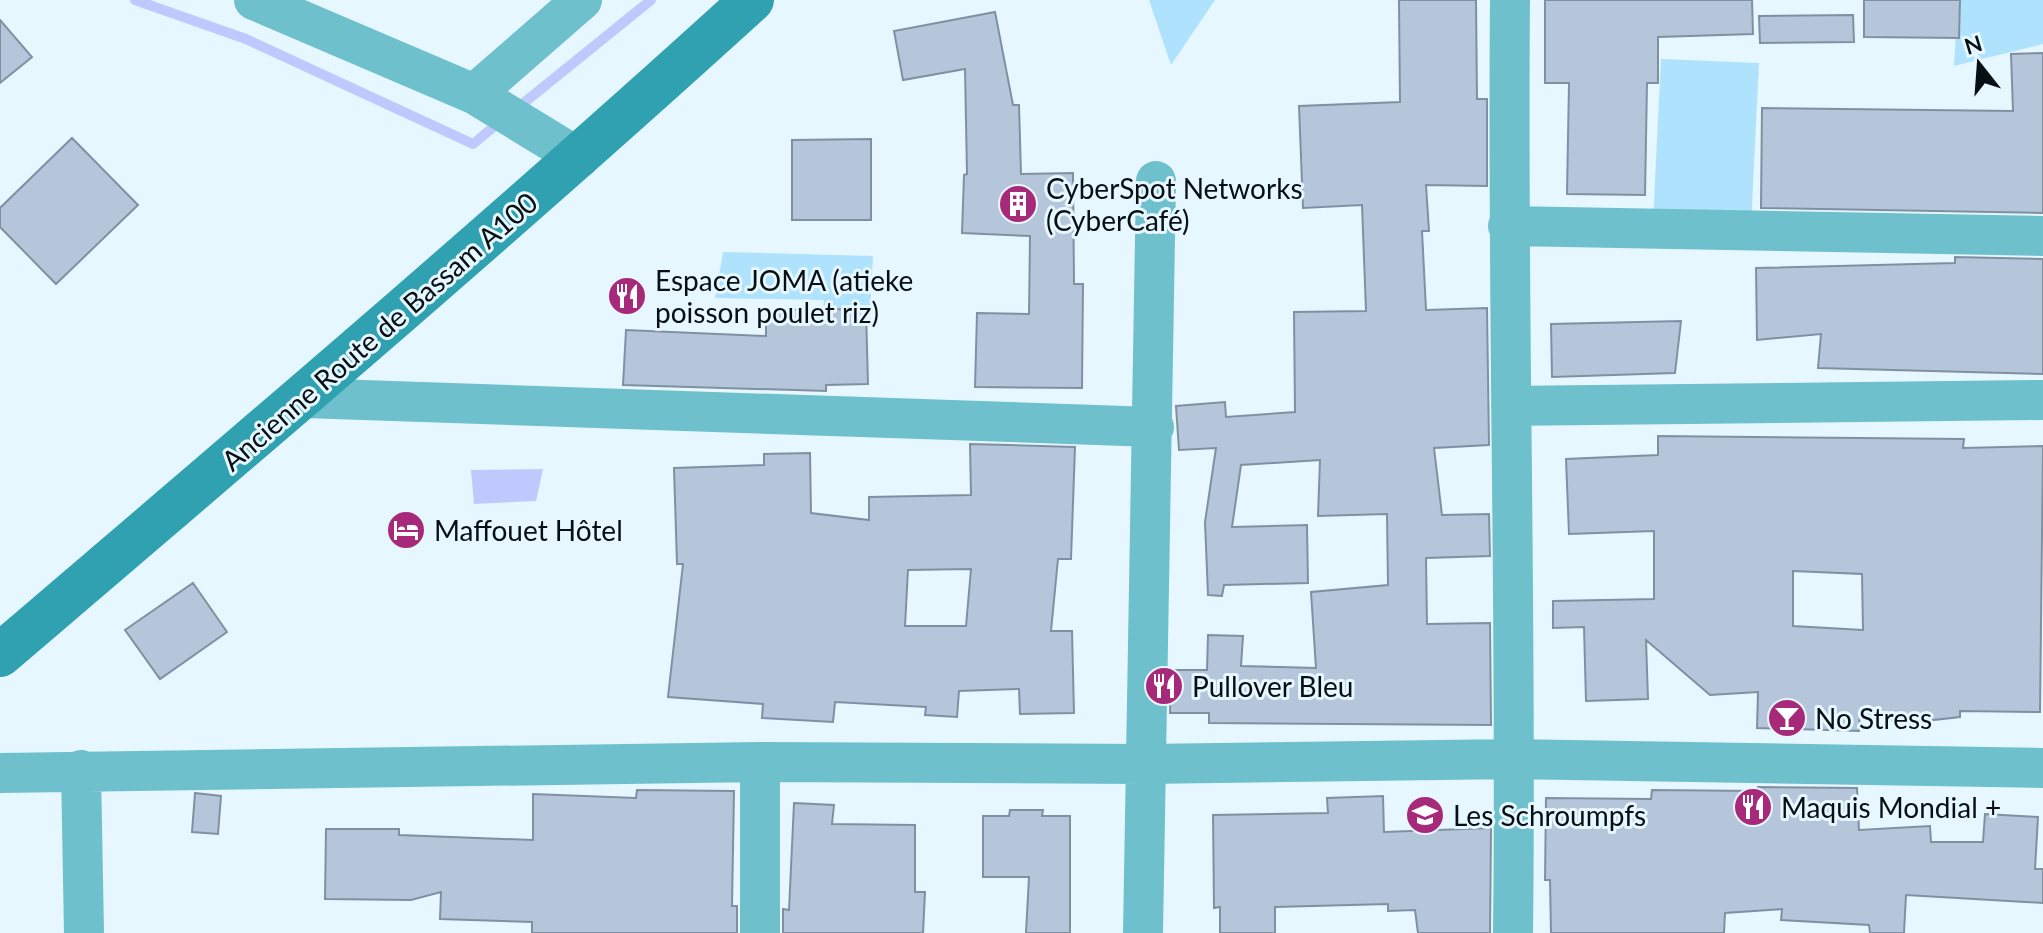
<svg xmlns="http://www.w3.org/2000/svg" width="2043" height="933" font-family="Lato,sans-serif">
<style>
.green{fill:#aee2fd}
.water{fill:#c0c9fe}
.lines{fill:none;stroke-linecap:round;stroke-linejoin:round}
.stream{stroke:#c0c9fe;stroke-width:10}
.building{fill:#b6c6da;stroke:#8090a3;stroke-width:2;fill-rule:evenodd}
.minor{stroke:#6dc0cc;stroke-width:40}
.secondary{stroke:#2fa1b0;stroke-width:44}
.labels{text-anchor:middle;dominant-baseline:central;stroke-width:6;stroke-linejoin:round;paint-order:stroke}
.poi-label{font-size:28px;fill:#060f14;stroke:#e7f7ff;text-anchor:start}
.street-label{font-size:28px;fill:#060f14;stroke:#e7f7ff}
</style>
<rect width="100%" height="100%" fill="#e7f7ff"/>
<path class="green" d="M1149 0H1215L1171 65Z
M1958 0H2043V44L1954 66Z
M1661 59 1759 63 1751 226 1653 222Z
M723 252 873 256 870 312 823 308 824 300 715 298Z"/>
<path class="water" d="M543 469 536 501 474 504 471 470Z"/>
<g class="lines">
<path class="stream" d="M135 0 246 39 473 144 502 120
M515 110 651 0"/>
</g>
<path class="building" d="M1399 0H1476L1477 99H1487V186L1426 185 1429 231H1422L1426 310 1487 308 1489 445 1434 448 1442 515 1489 514 1490 556 1426 558 1427 624 1490 623 1491 725 1209 723V713H1170L1171 670H1207L1208 635 1243 636 1241 666 1316 668 1311 592 1388 585 1387 514 1318 516 1320 460 1241 465 1232 527 1307 525 1308 583 1224 585 1222 596 1208 595 1205 522 1216 448 1179 450 1176 406 1225 402 1226 417 1295 412 1294 312 1366 311 1362 205 1303 208 1299 106 1400 102Z
M1545 0H1752L1753 34 1658 37V83H1647L1645 195 1567 194 1569 83H1545Z
M1864 0H1960L1959 38 1864 37Z
M995 12 1013 105H1019L1021 174 1073 173 1074 284H1083L1082 388 975 387 977 313 1029 314 1030 236 962 233 964 175 967 174 965 69 903 80 894 31Z
M1853 15 1854 42 1760 43 1759 16Z
M0 20 32 57 0 83Z
M2043 53V213L1761 208 1762 108 2013 111 2011 54Z
M72 138 138 205 56 284 0 227V208Z
M871 139V220H792V140Z
M1955 257 2043 259V374L1818 368 1821 334 1757 340 1756 268 1955 263Z
M866 309 868 384 826 385V391L623 385 626 330 766 336V310Z
M1681 321 1675 373 1552 377 1551 324Z
M1658 436 1964 439 1963 448 2043 446 2040 712 1960 711V717L1925 721 1922 728 1860 712 1859 731 1757 728 1758 692 1710 695 1646 640 1648 699 1586 701 1584 627 1553 628V601L1654 599V531L1569 534 1566 459 1658 455ZM1793 571 1862 574 1863 630 1793 626Z
M970 444 1075 447 1071 559H1058L1051 631H1072L1074 713 1020 714 1019 689 959 691 957 717 925 715 926 707 835 702 833 722 762 718 763 704 668 697 683 564H677L674 468 764 465V454L810 453 811 513 869 520V497L971 495ZM971 569 966 626H905L908 570Z
M193 583 227 632 160 679 125 630Z
M1758 787 1857 788 1859 830 1930 826 1931 842H1983L1985 814 2038 817 2035 869H2043V903L1906 895 1904 933H1870L1869 925 1781 920 1782 909 1725 913 1724 933H1551L1550 880H1545L1546 798 1651 799 1652 790 1758 791Z
M637 790 734 791 732 906H737V933H532V922L440 919 441 892 411 900 325 899 326 829H399V835L533 840V794L636 798Z
M195 793 221 796 218 834 192 832Z
M1383 796 1384 832 1491 828 1490 933H1418L1415 910 1388 911V904L1275 907V933H1220V907L1214 908 1213 815 1328 813 1327 798Z
M794 803 834 805 832 824 915 825V892H925L923 933H783V909L789 910Z
M1010 810H1043L1042 816H1070V933H1026L1029 877H983V816H1009Z"/>
<g class="lines">
<path class="minor" d="M254 0 474 94 579 158
M1510 0C1507 311 1517 622 1513 933
M474 94 582 0
M1508 226 2043 236
M304 398 1154 427
M1511 406 2043 400
M760 762V933
M81 770 84 933
M0 773 760 762 1145 764 1515 759 2043 768
M1143 933 1156 181"/>
<path class="secondary" d="M0 655C253 439 506 224 752 0"/>
</g>
<defs>
<g id="building-disc" transform="scale(2)"><circle r="9.5" fill="#a6297a" stroke="#e7f7ff"/><path d="M-4-6H4V6H1V3H-1V6H-4ZM-2.5-4.3h1.7v1.8h-1.7ZM.8-4.3h1.7v1.8H.8ZM-2.5-1h1.7V.8h-1.7ZM.8-1h1.7V.8H.8Z" fill="#fff"/></g>
<g id="restaurant-disc" transform="scale(2)"><circle r="9.5" fill="#a6297a" stroke="#e7f7ff"/><path d="M-5-6h1v4h1v-4h1v4h1v-4h1v5L-1.5 .5V6h-2V.5L-5-1ZM5-6V6H3V1.5H1.5Q1.5-4 5-6Z" fill="#fff"/></g>
<g id="hotel-disc" transform="scale(2)"><circle r="9.5" fill="#a6297a" stroke="#e7f7ff"/><path d="M-6-4.5h1.5V1H6V5H4.5V3h-9V5H-6ZM-4 0a1.8 1.8 0 1 1 3.6 0ZM.5 0V-2.5h3Q6-2.5 6 0Z" fill="#fff"/></g>
<g id="bar-disc" transform="scale(2)"><circle r="9.5" fill="#a6297a" stroke="#e7f7ff"/><path d="M-6-5H6L.8 .8V4.5H3.5V6h-7V4.5H-.8V.8Z" fill="#fff"/></g>
<g id="school-disc" transform="scale(2)"><circle r="9.5" fill="#a6297a" stroke="#e7f7ff"/><path d="M0-5L7-2L0 1L-7-2ZM-4 1L0 2.5L4 1V4Q0 6-4 4Z" fill="#fff"/></g>
</defs>
<g fill-rule="evenodd">
<use href="#building-disc" x="1018" y="204"/>
<use href="#restaurant-disc" x="627" y="296"/>
<use href="#hotel-disc" x="406" y="530"/>
<use href="#restaurant-disc" x="1164" y="686"/>
<use href="#bar-disc" x="1787" y="718"/>
<use href="#restaurant-disc" x="1753" y="807"/>
<use href="#school-disc" x="1425" y="815"/>
</g>
<g class="labels">
<g class="poi-label">
<text x="1046" y="188">CyberSpot Networks<tspan x="1046" dy="32">(CyberCafé)</tspan></text>
<text x="655" y="280">Espace JOMA (atieke<tspan x="655" dy="32">poisson poulet riz)</tspan></text>
<text x="434" y="530">Maffouet Hôtel</text>
<text x="1192" y="686">Pullover Bleu</text>
<text x="1815" y="718">No Stress</text>
<text x="1781" y="807">Maquis Mondial +</text>
<text x="1453" y="815">Les Schroumpfs</text>
</g>
<g class="street-label">
<text transform="translate(379 331) rotate(-41)">Ancienne Route de Bassam A100</text>
</g>
</g>
<g transform="translate(1979 64) rotate(343)" stroke="#e7f7ff" stroke-width="6" paint-order="stroke">
<path d="M0-6L14 30L0 20L-14 30Z" fill="#060f14"/>
<text y="-12" font-size="22" font-weight="bold" text-anchor="middle" fill="#060f14">N</text>
</g>
</svg>
